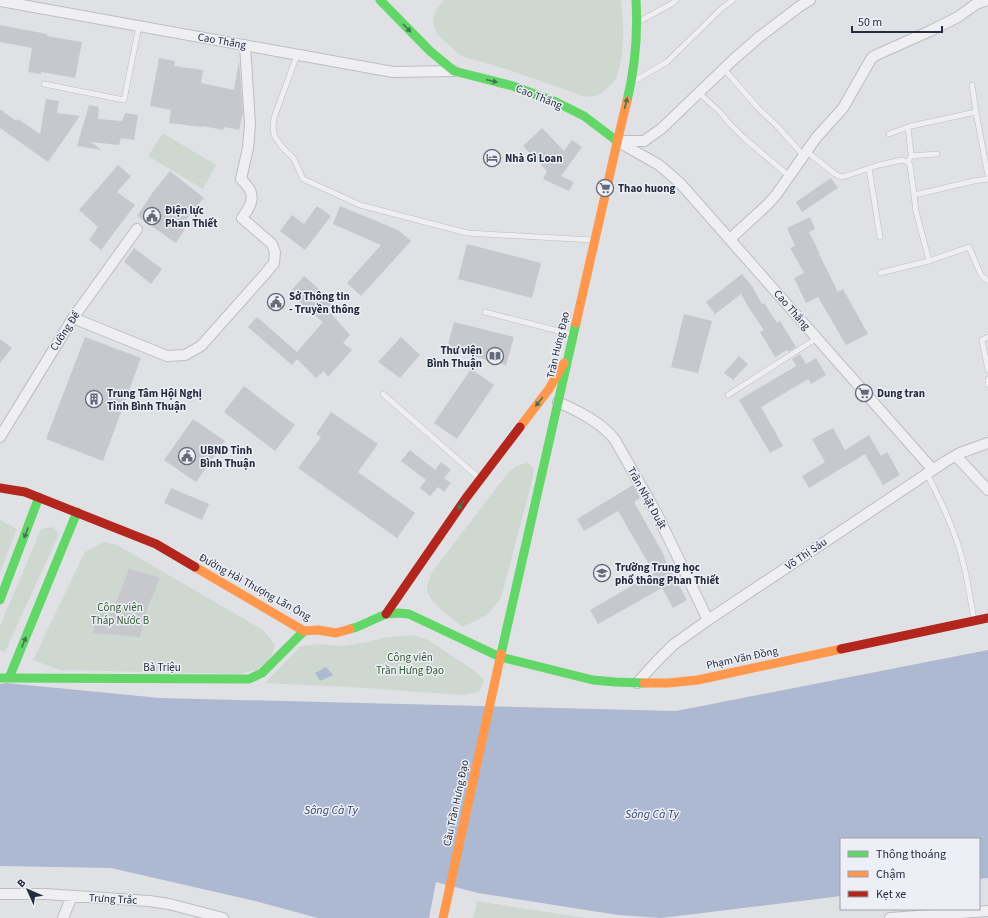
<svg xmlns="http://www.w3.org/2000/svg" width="988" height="918" font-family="'Source Sans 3',sans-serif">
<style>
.green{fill:#ced8d0}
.water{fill:#adb9d1}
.building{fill:#c6c8cd}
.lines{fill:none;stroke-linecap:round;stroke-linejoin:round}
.lane-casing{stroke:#bcbec2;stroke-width:6}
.street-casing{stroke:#bcbec2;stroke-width:12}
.lane{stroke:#efeff1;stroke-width:5}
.street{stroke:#efeff1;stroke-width:10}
.fast{stroke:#63d668;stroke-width:9}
.slow{stroke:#ff974d;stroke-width:9}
.jam{stroke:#b3261e;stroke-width:9}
.oneway{fill:#427851}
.labels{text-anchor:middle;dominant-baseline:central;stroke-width:3;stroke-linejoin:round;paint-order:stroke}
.street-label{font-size:11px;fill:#272c3e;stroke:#eceff5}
.poi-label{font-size:11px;font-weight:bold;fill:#272c3e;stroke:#eceff5;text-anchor:start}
.park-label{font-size:11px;fill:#365934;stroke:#eceff5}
.water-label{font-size:12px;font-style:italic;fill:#314572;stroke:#eceff5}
</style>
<rect width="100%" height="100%" fill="#dfe1e5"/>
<path class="green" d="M444 0H621C624 22 625 60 615 80 611 86 602 94 595 96 593 96 589 96 586 97L506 69 461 56 439 36 434 28 433 18 437 9Z
M163 133 216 165 203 189 148 156Z
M527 463 534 468 532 481 501 598 487 615 463 627C454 620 427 601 427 589 426 585 431 575 433 571L507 474 516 466Z
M0 520 17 529 0 572Z
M53 527 59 534 5 652 0 650V626L41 529Z
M104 542 117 545 263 630 275 645 267 668 239 674 60 670 33 660 85 552Z
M413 635 428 640 475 671 484 680 479 692 463 695 367 688 265 683 301 646 317 644 342 646 368 642 383 638Z
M477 901 585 918H473Z"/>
<path class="water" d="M988 650V878L979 879V839H841V896L661 918 618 915 478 893 436 882 429 918H318L255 901 111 868 0 866V684L6 683 160 698 676 711Z
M326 667 333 675 320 681 315 673Z"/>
<path class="building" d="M0 25 47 34V36L82 42 75 78 41 72V74L28 72 32 48 0 42Z
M159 58 175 61 174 66 203 70 201 83 234 90 239 60 243 112 239 130 224 127 223 130 203 126V127L169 123 171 110 150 106Z
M46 99 59 101 57 113 80 116 48 162 0 128V109L16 121 18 119 40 134Z
M89 105 99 107 98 119 122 121 125 113 138 115 134 140 121 138 119 145 91 142 101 150 77 146Z
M542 128 564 151 572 140 582 147 561 176 574 182 569 191 543 179 547 171 523 146Z
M118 165 131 176 117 192 135 205 101 250 89 240 98 227 79 210Z
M170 171 204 198 187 219 190 221 176 243 137 216 153 192Z
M831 178 838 188 802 212 796 202Z
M317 206 331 216 305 250 280 231 292 215 304 224Z
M340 206 398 230 411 241 361 296 347 283 381 245 333 224Z
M810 217 815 229 809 232 820 254H819L838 292 843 289 868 334 846 345 818 297 806 303 794 278 804 273 790 248 795 246 787 228Z
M467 244 541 263 532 298 458 279Z
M134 248 162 269 151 284 124 262Z
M742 274 752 286 762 304 764 303 777 323 780 321 796 347 788 352 787 350 775 357 760 332 764 330 750 310 741 294 715 314 706 302Z
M304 276 334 302 327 309 350 335 343 343 352 350 328 377 324 371 316 378 297 359 292 365 248 327 257 317 297 352 323 322 289 293Z
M684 314 712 321 698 373 671 367Z
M454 322 514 337 506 365 447 349Z
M85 337 141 358 103 461 46 439Z
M401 337 420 355 400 378 378 362Z
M0 339 12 348 0 363Z
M800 354 806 364 816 358 826 375 811 384 808 379 761 407 783 446 770 453 739 400 796 366 792 359Z
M739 356 748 364 733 380 724 373Z
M471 369 494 385 457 439 434 423Z
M244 386 295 425 275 451 224 412Z
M331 412 378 444 358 472 415 513 397 538 298 468 321 437 316 434Z
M193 419 225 441 196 482 164 460Z
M833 428 845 450 869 435 881 456 887 452 900 475 883 485 865 454 809 488 802 476 825 462 812 439Z
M410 450 435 470 441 462 451 470 444 478 451 483 444 492 438 487 430 496 420 488 426 480 401 461Z
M633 485 640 498 634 502 665 557 664 558 687 600 673 608 662 588 598 624 590 610 654 573 618 511 584 531 577 519Z
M171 488 209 504 202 520 164 503Z
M129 569 160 578 147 609 140 637 93 633 95 614 112 613Z"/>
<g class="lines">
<g class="lane-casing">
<path id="lane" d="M640 21 673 3 676 0
M297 55 274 118 273 127 274 135 282 147 294 159 303 179 360 205 467 233 593 240
M724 69 758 108 777 126 803 155
M636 80 667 62 722 8 733 0
M44 84 124 100 139 26
M972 85 976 112 988 176
M699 93 721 113 729 123 744 138 789 176
M908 127 911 153V156L908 162
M889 134 911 126 976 112
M806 151 835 174 839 176 843 177 879 165 902 160 908 162 910 165 916 211 929 261
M911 156 937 154
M869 168 880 237
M914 195 974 181 988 179
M880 273 929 261 969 247 981 275 988 281
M485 312 570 334
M988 337 982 340 988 370
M988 379V385
M383 394 479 478
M728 395 817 338
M927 474C941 501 956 532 963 562 968 580 970 600 974 619"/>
</g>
<g class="street-casing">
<path id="street" d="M0 1 393 72 454 71
M617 141 659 165 680 183 933 470
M619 141H644L661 129 733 60 758 38 800 6 810 0
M730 239 768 204 776 195 816 138 843 108 871 59 874 56 930 31 958 17 976 4 987 0
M73 318 167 356 185 355 201 346 265 274 274 263 275 252 272 244 242 218C247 211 254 202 251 193 250 188 245 183 241 179L248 148 250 125 245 45
M558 402C578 411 601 422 615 440L657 514 708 620
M0 437 73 318 137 229
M956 456 988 490
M637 683 657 661 673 645 708 620 946 461 960 453 988 443
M0 894H45L149 901 169 904 223 918
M63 918 72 896
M890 918 988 911"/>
</g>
<use href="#lane" class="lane"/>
<use href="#street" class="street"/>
<path class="fast" d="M380 0 430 51 454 71 513 86 556 102 584 116 617 141
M627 101C635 68 638 34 636 0
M0 600 39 497
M350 629 357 627 386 614 399 613 409 614 500 657 593 680 615 682 644 683
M501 654 576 323
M0 678 249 679 262 673 304 631
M9 678 77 512"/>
<path class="slow" d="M576 323 619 134 627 101
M520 427 549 389 564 363
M195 567 304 631 318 630 336 633 350 629
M644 683H668L698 680 841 649
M443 918 501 654"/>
<path class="jam" d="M0 488 25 492 156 544 195 567
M386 614 466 498 520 427
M841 649 988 618"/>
</g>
<defs><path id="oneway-solid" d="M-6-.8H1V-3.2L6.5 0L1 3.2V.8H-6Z"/></defs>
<g class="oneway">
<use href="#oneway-solid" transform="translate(407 28) rotate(46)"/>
<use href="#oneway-solid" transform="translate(492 81) rotate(14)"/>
<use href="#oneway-solid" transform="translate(626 103) rotate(-76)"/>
<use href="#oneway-solid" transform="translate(539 402) rotate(128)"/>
<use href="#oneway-solid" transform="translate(461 505) rotate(125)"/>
<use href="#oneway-solid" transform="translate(26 533) rotate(111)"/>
<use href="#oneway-solid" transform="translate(24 642) rotate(-68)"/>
</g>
<defs>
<g id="hotel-ring" transform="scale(0.9)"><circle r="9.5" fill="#eceff5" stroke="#676b78" stroke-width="1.5"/><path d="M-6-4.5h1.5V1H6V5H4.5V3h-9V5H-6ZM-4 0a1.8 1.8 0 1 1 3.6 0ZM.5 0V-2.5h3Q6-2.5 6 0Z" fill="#676b78"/></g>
<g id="supermarket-ring" transform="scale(0.9)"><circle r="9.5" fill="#eceff5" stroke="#676b78" stroke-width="1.5"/><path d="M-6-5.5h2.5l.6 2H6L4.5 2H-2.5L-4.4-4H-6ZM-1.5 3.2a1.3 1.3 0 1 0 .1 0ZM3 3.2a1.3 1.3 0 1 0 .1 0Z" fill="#676b78"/></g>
<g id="civic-ring" transform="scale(0.9)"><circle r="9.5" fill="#eceff5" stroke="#676b78" stroke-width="1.5"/><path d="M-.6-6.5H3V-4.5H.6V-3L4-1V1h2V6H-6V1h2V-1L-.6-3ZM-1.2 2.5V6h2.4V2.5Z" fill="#676b78"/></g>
<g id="library-ring" transform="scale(0.9)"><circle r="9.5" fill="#eceff5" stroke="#676b78" stroke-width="1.5"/><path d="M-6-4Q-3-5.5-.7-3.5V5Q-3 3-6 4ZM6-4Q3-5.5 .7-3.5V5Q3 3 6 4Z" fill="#676b78"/></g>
<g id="building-ring" transform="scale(0.9)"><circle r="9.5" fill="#eceff5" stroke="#676b78" stroke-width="1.5"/><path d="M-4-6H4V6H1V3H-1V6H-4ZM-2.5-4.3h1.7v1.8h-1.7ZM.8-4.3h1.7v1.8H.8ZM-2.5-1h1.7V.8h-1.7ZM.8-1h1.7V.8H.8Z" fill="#676b78"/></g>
<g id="school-ring" transform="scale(0.9)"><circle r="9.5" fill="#eceff5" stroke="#676b78" stroke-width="1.5"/><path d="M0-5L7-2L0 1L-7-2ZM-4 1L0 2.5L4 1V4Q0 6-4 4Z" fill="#676b78"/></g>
</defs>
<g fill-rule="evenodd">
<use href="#hotel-ring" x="492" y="158"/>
<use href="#supermarket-ring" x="605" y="188"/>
<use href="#civic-ring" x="152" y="216"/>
<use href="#civic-ring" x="276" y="302"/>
<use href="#library-ring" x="495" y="356"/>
<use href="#supermarket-ring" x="864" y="393"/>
<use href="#building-ring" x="94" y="399"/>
<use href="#civic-ring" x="187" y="456"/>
<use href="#school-ring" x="602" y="573"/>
</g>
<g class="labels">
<g class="street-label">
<text transform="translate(222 41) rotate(10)">Cao Thắng</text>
<text transform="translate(539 97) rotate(22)">Cao Thắng</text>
<text transform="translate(792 310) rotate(49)">Cao Thắng</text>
<text transform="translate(65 331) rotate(-57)">Cường Để</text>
<text transform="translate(558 345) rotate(-77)">Trần Hưng Đạo</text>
<text transform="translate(647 498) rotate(61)">Trần Nhật Duật</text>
<text transform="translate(806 554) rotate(-34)">Võ Thị Sáu</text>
<text transform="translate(255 587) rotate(29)">Đường Hải Thượng Lãn Ông</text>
<text transform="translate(742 658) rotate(-12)">Phạm Văn Đồng</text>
<text x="162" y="667">Bà Triệu</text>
<text transform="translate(456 803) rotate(-78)">Cầu Trần Hưng Đạo</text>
<text transform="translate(113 899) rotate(3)">Trưng Trắc</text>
</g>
<g class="poi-label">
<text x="505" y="158">Nhà Gì Loan</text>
<text x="618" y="188">Thao huong</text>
<text x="165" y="210">Điện lực<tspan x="165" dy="13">Phan Thiết</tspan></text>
<text x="289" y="296">Sở Thông tin<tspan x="289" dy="13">- Truyền thông</tspan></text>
<text x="482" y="350" text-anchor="end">Thư viện<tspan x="482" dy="13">Bình Thuận</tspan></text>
<text x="107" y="393">Trung Tâm Hội Nghị<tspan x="107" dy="13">Tỉnh Bình Thuận</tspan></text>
<text x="877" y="393">Dung tran</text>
<text x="200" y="450">UBND Tỉnh<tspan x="200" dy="13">Bình Thuận</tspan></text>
<text x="615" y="567">Trường Trung học<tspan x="615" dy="13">phổ thông Phan Thiết</tspan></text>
</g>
<g class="park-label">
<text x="120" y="607">Công viên<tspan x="120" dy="13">Tháp Nước B</tspan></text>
<text x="410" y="657">Công viên<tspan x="410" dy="13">Trần Hưng Đạo</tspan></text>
</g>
<g class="water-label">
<text x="331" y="810">Sông Cà Ty</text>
<text x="652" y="814">Sông Cà Ty</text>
</g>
</g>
<rect x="840" y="838" width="140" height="72" fill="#eceff5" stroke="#9da1ac"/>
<rect x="848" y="851" width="20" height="6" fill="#63d668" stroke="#9da1ac"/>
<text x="876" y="858" font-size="12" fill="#272c3e">Thông thoáng</text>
<rect x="848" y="871" width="20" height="6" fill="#ff974d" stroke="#9da1ac"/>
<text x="876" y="878" font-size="12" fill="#272c3e">Chậm</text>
<rect x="848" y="891" width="20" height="6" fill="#b3261e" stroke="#9da1ac"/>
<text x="876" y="898" font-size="12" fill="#272c3e">Kẹt xe</text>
<g transform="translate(28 890) rotate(315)" stroke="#eceff5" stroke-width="3" paint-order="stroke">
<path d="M0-3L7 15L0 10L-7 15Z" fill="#272c3e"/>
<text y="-6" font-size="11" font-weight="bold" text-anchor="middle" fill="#272c3e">B</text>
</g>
<path d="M852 26v6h90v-6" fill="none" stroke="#272c3e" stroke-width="2"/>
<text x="858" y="26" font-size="12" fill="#272c3e" stroke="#eceff5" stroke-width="3" paint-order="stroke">50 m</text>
</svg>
